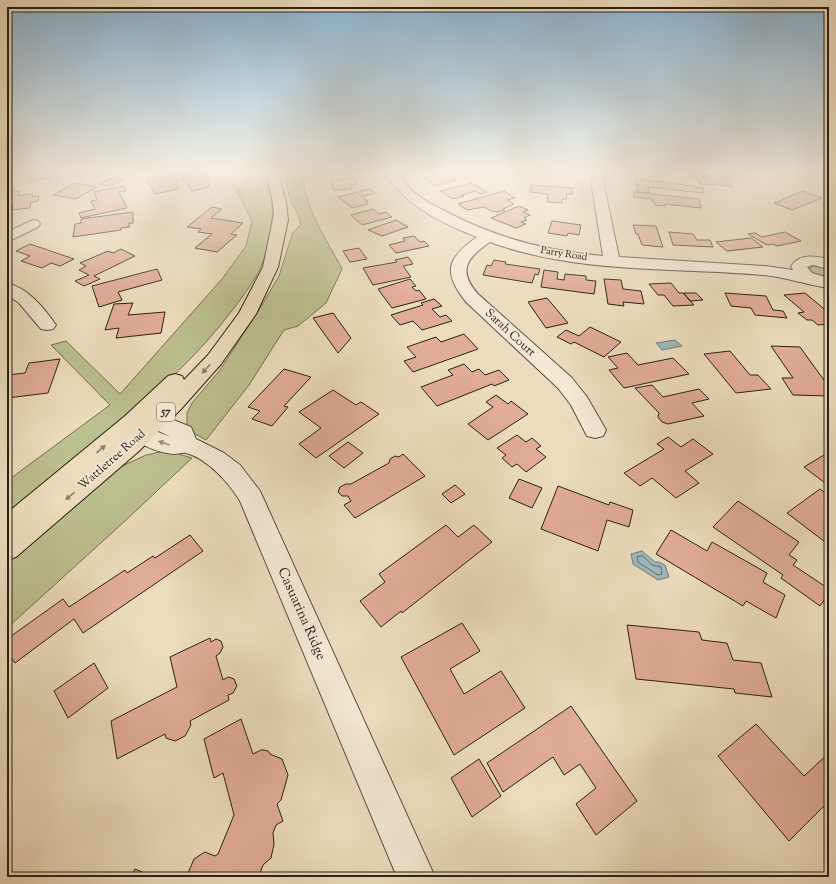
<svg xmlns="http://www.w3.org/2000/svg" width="836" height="884" font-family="'Sorts Mill Goudy',serif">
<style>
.green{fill:#bcbf8e;stroke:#737052}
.water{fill:#9db9bc;stroke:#6f7c7a}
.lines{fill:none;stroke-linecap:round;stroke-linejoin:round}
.shore{stroke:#646c6a;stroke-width:1}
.building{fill:#e1ac99;stroke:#2a2017}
.street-casing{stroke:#5a4f40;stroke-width:2}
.primary-casing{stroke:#2a2017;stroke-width:2}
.street{fill:#f3e8d4;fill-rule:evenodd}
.primary{fill:#ecdcbd;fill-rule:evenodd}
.oneway{fill:#8b7e6a}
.oneway2{fill:#998e7f}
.labels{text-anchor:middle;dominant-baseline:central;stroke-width:3.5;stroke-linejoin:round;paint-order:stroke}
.far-street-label{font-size:10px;fill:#2a2017;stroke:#f3e8d4}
.shield{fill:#f3e8d4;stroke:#665c50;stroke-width:1}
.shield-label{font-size:11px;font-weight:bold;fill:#2a2017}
.street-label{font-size:12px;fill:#2a2017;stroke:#f3e8d4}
.near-street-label{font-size:14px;fill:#2a2017;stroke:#f3e8d4}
</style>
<rect width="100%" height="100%" fill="#ecdcbd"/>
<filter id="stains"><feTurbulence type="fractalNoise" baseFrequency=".005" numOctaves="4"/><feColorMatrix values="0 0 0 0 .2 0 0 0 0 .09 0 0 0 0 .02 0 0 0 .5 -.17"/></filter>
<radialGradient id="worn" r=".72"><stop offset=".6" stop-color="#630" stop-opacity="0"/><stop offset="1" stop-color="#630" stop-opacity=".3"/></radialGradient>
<path class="green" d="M248 173H265C274 200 275 223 267 251 261 272 247 291 234 308 198 356 157 392 112 431 77 462 42 492 7 523V481L110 405 51 345 66 341 120 394 222 279 246 246 252 221 236 190 249 178Z
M283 173H303C303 206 327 240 342 269L326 303 298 326 284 330 249 385 206 440 192 432 187 425V413L192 403 220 370 262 305 279 276 293 232 301 225 297 212 291 202Z
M814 266 829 268V278L814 274 810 270 811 267Z
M160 452H172L192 458 125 521 7 628V556L118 468 146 455Z"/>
<path class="water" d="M675 340 682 346 662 350 656 343Z
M642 551 655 562H659L665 565 669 577 658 580 633 564 631 554Z"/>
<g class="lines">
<path class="shore" d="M643 556 652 565 661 567 662 574 658 575 638 562 637 557Z"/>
</g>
<path class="building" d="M15 173H48L49 178 29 182 27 174 16 176Z
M177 173H206L211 181 207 182 210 187 192 191 185 180H182Z
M319 173H347L333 175 332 177 323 178 324 175H318Z
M443 173H456L458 175 451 176 457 180 436 186 424 178Z
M514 173H550L548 176 534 174 531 177Z
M173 174 178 182 175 183 178 189 155 194 147 180Z
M691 174 729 177 732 187 719 185 718 182H715L716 185 700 184 699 180 692 179Z
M114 177 124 180 109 186 99 184Z
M355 178 357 184 351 185 352 189 333 190 331 180Z
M636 179 693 186V187L703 188 704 193 648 187 649 193 637 192V187H639V185H636Z
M75 183 97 187 76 199 53 195Z
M472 183 487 192 480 194 475 191 462 195 464 196 453 199 440 191Z
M531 185 572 188V194H566L567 199H562V203L548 202 547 194 530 192Z
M124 186 126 191 119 192 127 208 81 218 79 213 95 209 91 201 97 200 94 192Z
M15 189 14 192 19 191 18 196 33 194 32 197 39 196 38 201 31 202 30 208 12 210 13 206 7 207V190Z
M370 189 375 193 365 196 360 191Z
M504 191 515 198 507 200 514 204 503 209 505 210 497 212 491 211 484 207 467 210 458 204Z
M803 191 822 198 792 210 774 203Z
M357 192 368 201 366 202 368 204 352 208 338 197Z
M634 192 699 199 701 208 665 204V206L655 205V202H652V199L634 197Z
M519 206 528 210 523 212 530 215 524 218 527 220 521 222 526 224 516 228 491 218Z
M212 207 222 209 211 218 243 223 231 234 237 235 217 252 195 248 212 234 198 232 201 229 187 227Z
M373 209 379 214 386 212 392 217 362 225 351 215Z
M133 212V223H129V227L121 228V230L73 237 75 224 81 223V219Z
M396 220 408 227 382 236 368 230Z
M552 221 581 225 579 235 568 233 567 236 548 233Z
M633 225 656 226 663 247 642 245 638 234H636Z
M669 232 693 234 697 240H710L713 247 673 245Z
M785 232 801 241 777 246 773 244 767 245 748 234 755 233 762 237Z
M414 236 420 242 424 241 429 246 396 253 389 245 405 241 403 238Z
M751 238 763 247 727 251 716 242Z
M30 244 74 259 60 266 51 263 42 268 21 261 30 256 16 251Z
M359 248 367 259 350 262 343 251Z
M121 249 135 256 94 276 100 279 84 286 75 281 89 275 79 270 86 266 80 263 108 251 113 253Z
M408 257 413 264 403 266 411 277 373 285 363 268 397 262 395 260Z
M494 260 506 262 505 264 540 269 538 275 535 274 532 283 483 275 487 265 491 266Z
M157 269 162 280 118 292 122 300 99 307 92 286Z
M544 270 558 272 557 279 564 280 565 274 586 276V280L596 281 594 294 541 287Z
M410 279 416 286 412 287 416 291 419 290 426 299 392 308 378 289Z
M604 279 621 280 623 289 641 291 644 304 623 302 624 306 608 304Z
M671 283 679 293H683L694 305 673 306 664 295H658L649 284Z
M684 293H696L703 300 690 301Z
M725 293 766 296 773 310 783 311 787 318 755 315 751 308 731 306Z
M805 293 829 313V324L818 325 812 320H807L798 313 804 312 784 295Z
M547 298 568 323 546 328 528 302Z
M434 299 442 306 432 309 440 317 446 315 452 321 422 330 413 321 400 325 391 315 423 305 421 303Z
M133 303 128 315 165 312 161 333 116 338 119 328 105 330 114 304Z
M333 313 351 338 338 353 313 318Z
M590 327 621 342 604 357 574 342 571 344 557 337 566 330 579 336Z
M464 334 478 349 413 372 404 361 416 357 407 347 436 337 441 342Z
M771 346 800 347 829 387V396L793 395 782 378H793Z
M730 351 750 375H758L771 389 736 393 704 354Z
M627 353 638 365 673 358 689 374 624 388 609 370 618 368 608 357Z
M60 359 48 393 7 398V375L25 373 29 363Z
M464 364 472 372 479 369 485 375 499 370 509 380 494 386 492 384 437 406 421 387 453 375 448 370Z
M284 369 311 377 284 406 288 407 272 426 252 419 260 411 248 407Z
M652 385 663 397 699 389 709 399 692 403 704 416 668 424 662 422 658 417 659 413 635 388Z
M333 390 356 405 361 402 379 414 316 458 299 444 321 428 299 412Z
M496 395 508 404 511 401 528 414 488 440 468 424 493 407 486 402Z
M517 435 526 442 532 438 541 446 536 449 546 457 526 472 517 464 512 467 502 458 506 455 497 448Z
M668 437 681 447 693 439 713 454 685 471 699 483 676 498 652 478 640 486 624 473 664 449 657 444Z
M348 442 363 453 344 468 329 456Z
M829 452V486L804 467Z
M403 454 425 476 355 518 344 505 351 501 348 496H342L338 492 340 487 346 484H351L389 463 390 459 395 456 399 457Z
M519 479 542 488 532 508 509 498Z
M455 485 465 494 451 503 442 494Z
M558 486 609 505 610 502 633 510 629 527 607 520 598 551 541 529Z
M820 489 829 496V545L787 513Z
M738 501 799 542 789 555 797 560 793 565 829 589V593L820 606 781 578 783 575 713 527Z
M446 525 458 537 474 525 492 542 402 613 401 611 381 627 360 601 385 582 379 574Z
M671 530 707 551 712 542 767 573 763 582 785 595 776 618 746 601 743 606 656 554Z
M190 535 203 551 83 633 74 619 15 663 7 651V639L63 599 69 607 125 570 127 573 153 556 155 558Z
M462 623 480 651 450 669 464 694 501 671 525 708 454 755 401 657Z
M627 625 699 632 702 640 727 643 733 660 761 663 772 697 735 693 734 689 636 679Z
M210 638 211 642 216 639 221 641 223 647 220 653 216 656 223 680 228 677 234 679 237 686 233 693 228 695 229 700 190 721 191 725 185 736 175 741 166 738 165 734 117 759 111 721 177 687 170 657Z
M94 663 108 688 68 718 54 691Z
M571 706 637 801 596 835 576 804 596 788 580 764 564 775 553 757 503 792 487 763Z
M241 719 253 754 261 750H264L268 751 270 754 282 759 288 775 281 800 277 804 283 821 276 825 273 833 274 844 271 858 263 865 259 876 246 872 245 877H182L188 873 194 859 205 852 215 856 218 854 234 815 223 773 214 778 204 739Z
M756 724 804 776 828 754 829 756V801L789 841 718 756Z
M479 759 501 796 472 817 451 778Z
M135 869 154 877H131Z"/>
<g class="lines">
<g class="street-casing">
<path id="street" d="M386 173H398C408 192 427 202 445 211 495 238 547 251 603 256L591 181 594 173H608L603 181 619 257 765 266 793 270 791 266C800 253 816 256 829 259V269L813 265 807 267 812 273 829 278V288C807 285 786 277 763 275 673 267 576 274 490 242 467 258 457 270 478 294L572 378 587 397 606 430 603 436 595 438 587 436 571 405 558 388 466 302C442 272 447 258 477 237 446 225 402 205 386 173Z
M33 220 38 221 40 224 38 227 7 242V232Z
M7 283C28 288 44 308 56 325L53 329 47 330 41 329 19 303 7 295Z
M156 413 191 427 196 439 224 453 240 465 260 491 435 877H397L240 501C230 484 207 458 186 453 183 452 178 454 174 454 161 453 138 446 131 434L134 428 142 426 171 437 148 426 145 421 148 416Z"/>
</g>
<g class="primary-casing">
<path id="primary" d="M266 173H278L286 202 288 220 278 267 256 314 221 364 182 408 139 451 16 557 7 560V513L125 416 168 376 175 374 182 376 184 380 208 355 239 313 263 267 274 214 272 196Z"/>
</g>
<use href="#street" class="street"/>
<use href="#primary" class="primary"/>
</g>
<defs><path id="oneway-solid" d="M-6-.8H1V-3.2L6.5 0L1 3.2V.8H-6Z"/></defs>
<g class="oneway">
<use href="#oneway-solid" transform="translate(206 369) rotate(132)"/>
<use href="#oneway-solid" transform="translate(101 449) rotate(-41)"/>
<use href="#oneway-solid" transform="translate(70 496) rotate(140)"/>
</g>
<use class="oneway2" href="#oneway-solid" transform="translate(164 443) rotate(-161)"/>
<linearGradient id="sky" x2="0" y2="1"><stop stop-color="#8ab6d6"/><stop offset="0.58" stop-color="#f6efe1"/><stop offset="1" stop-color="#f6efe1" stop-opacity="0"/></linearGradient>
<rect width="836" height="297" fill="url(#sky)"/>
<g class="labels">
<g class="far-street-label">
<text transform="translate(564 254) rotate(9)">Parry Road</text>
</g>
<rect class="shield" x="157" y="403" width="18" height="18" rx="3"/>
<g class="shield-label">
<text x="166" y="412">57</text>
</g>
<g class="street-label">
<text transform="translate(510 333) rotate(43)">Sarah Court</text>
<text transform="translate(112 460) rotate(-41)">Wattletree Road</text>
</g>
<g class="near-street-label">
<text transform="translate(301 614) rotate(66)">Casuarina Ridge</text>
</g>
</g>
<rect width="836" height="884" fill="none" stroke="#ecdcbd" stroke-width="24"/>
<rect x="8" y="8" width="820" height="868" fill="none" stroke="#2a2017" stroke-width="2"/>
<rect x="12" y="12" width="812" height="860" fill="none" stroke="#2a2017"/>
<rect width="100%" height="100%" filter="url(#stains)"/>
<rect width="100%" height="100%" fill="url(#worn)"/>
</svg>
